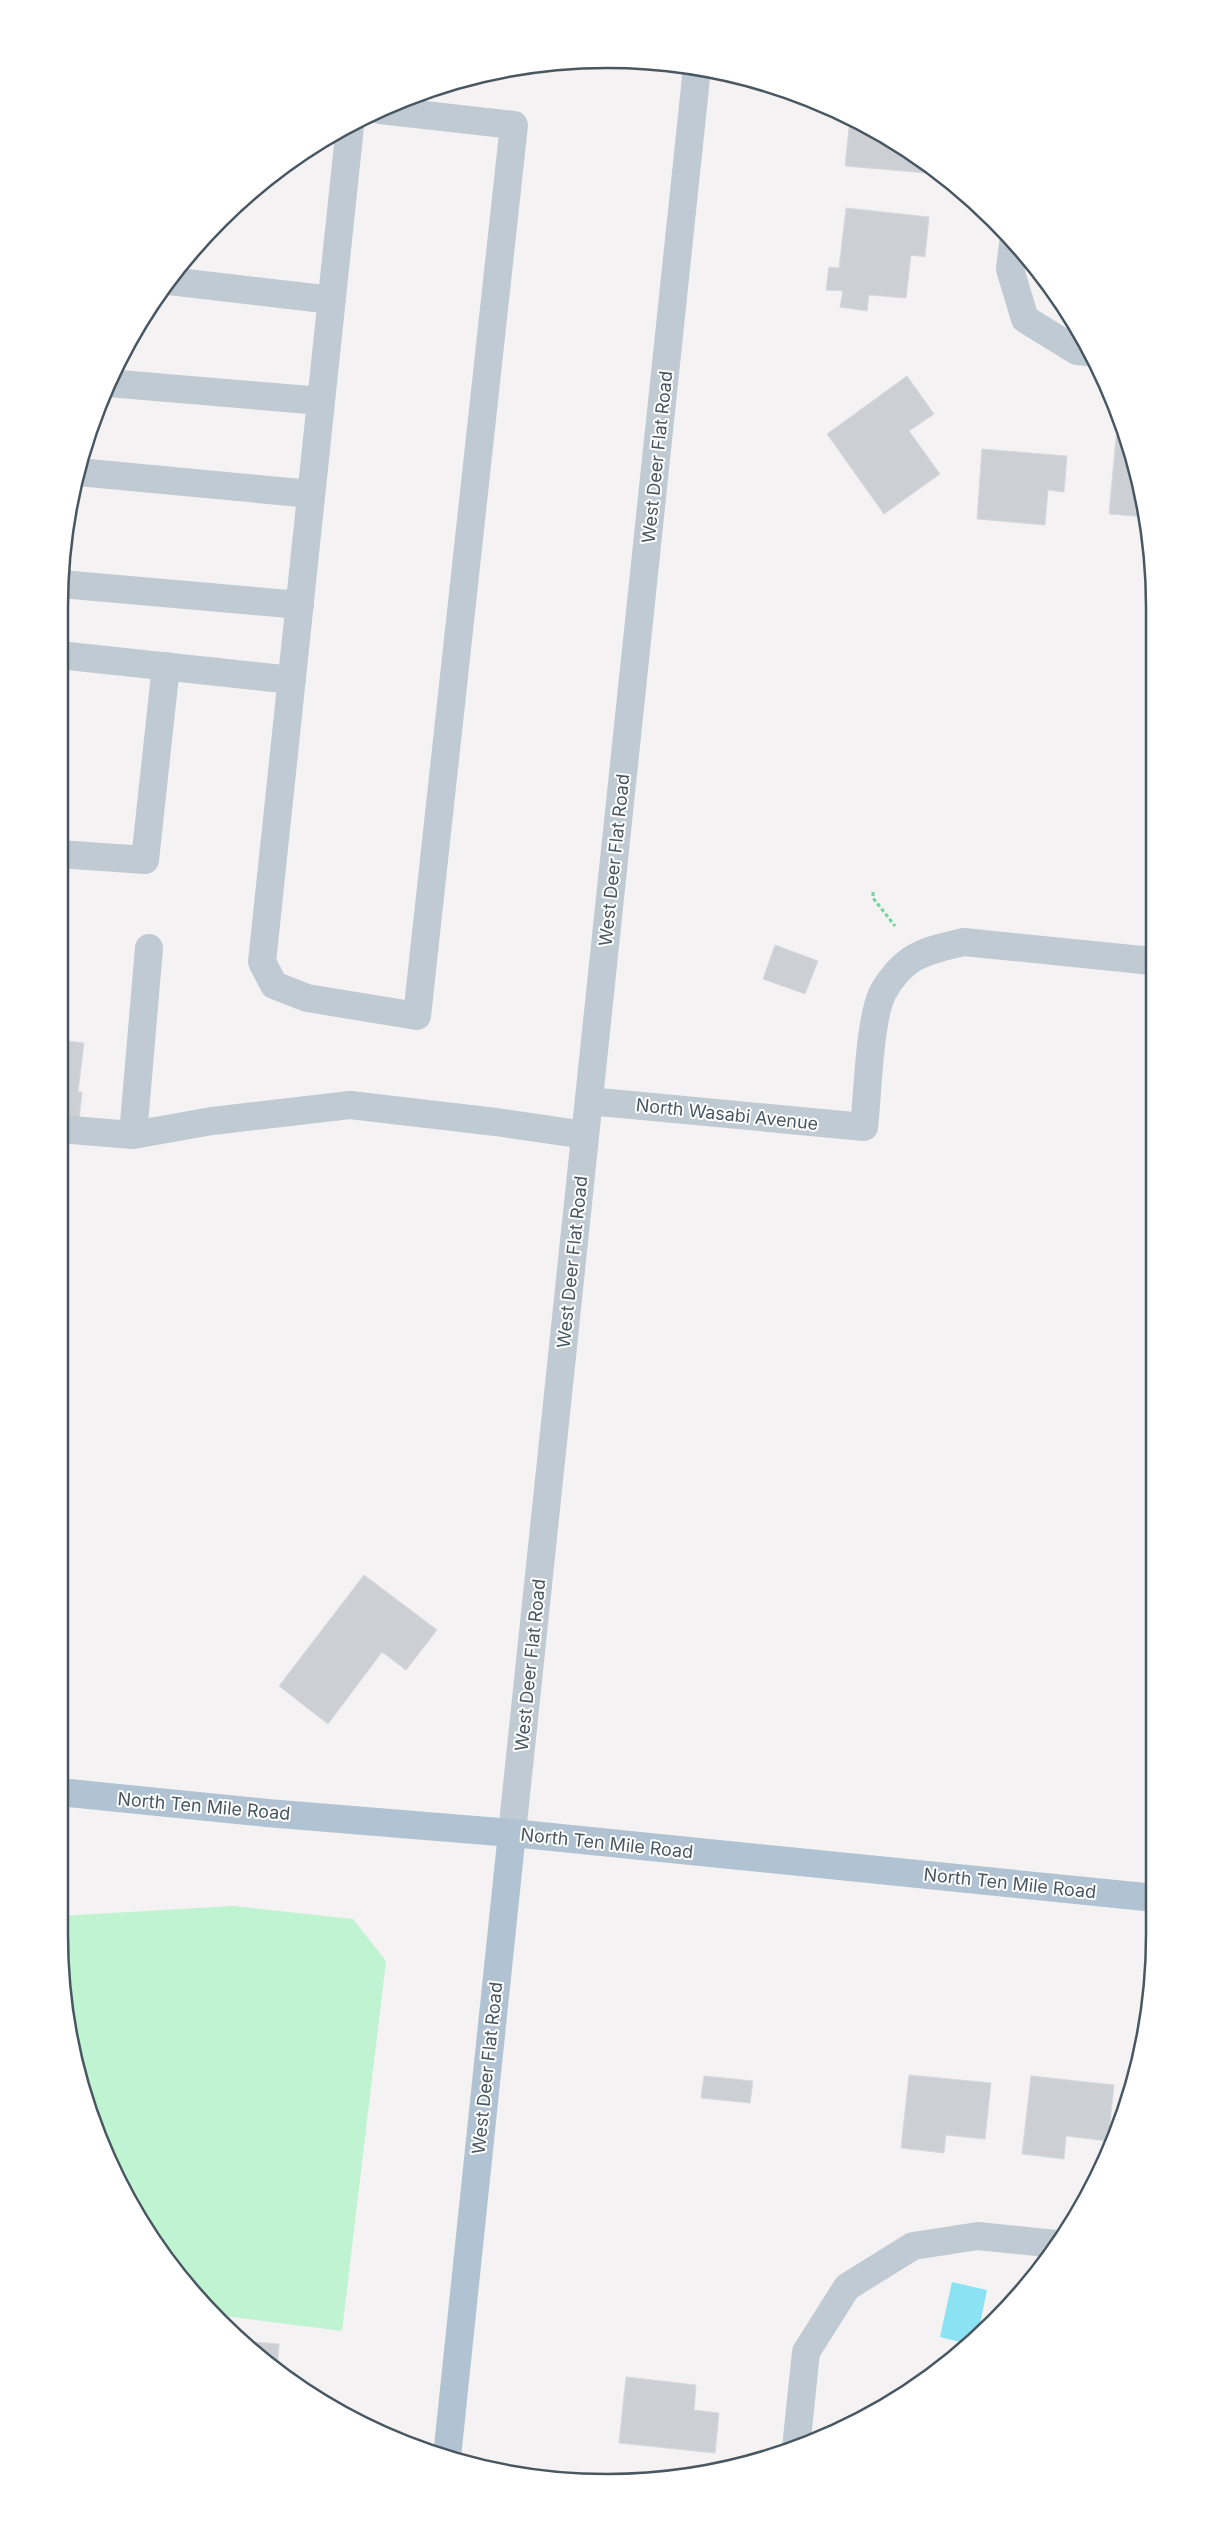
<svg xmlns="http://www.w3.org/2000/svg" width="1214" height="2541" font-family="Inter,sans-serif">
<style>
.green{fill:#c0f3d1}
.water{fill:#8be2f2}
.building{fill:#ccd0d5;stroke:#d6d9de}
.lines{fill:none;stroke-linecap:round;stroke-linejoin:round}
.path{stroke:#75d39f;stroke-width:3;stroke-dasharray:4 2.5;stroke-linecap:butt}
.minor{stroke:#c0cad2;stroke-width:28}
.major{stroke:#b1c3d2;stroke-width:28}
.labels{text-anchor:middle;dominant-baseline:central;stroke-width:4;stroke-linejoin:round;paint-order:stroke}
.street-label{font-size:18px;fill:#485761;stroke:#fff}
.rim{fill:none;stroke:#485761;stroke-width:2.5}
</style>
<rect width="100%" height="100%" fill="#f4f2f2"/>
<path class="green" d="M234 1906 353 1919 386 1961 342 2331 216 2315 195 2295 149 2231 136 2197 115 2171 88 2110 69 2041 59 1916Z"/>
<path class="water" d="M952 2282 987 2290 978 2334 968 2344 940 2337Z"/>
<path class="building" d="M850 119 928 165 927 173 845 166Z
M846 208 929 217 925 257 911 255 906 298 869 295 867 311 840 307 843 291 826 290 829 267 839 268Z
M907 376 934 414 909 431 940 474 884 514 827 434Z
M1117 427 1122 428 1146 517 1109 514Z
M982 449 1067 456 1064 492 1048 490 1045 525 977 519Z
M59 877 66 878 59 946Z
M775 945 818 961 805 994 763 979Z
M59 1040 84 1043 78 1092H82L79 1120 59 1117Z
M364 1575 437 1630 406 1670 382 1652 328 1724 279 1686Z
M909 2075 991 2083 985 2139 946 2135 944 2153 901 2148Z
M704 2076 753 2081 750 2103 701 2098Z
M1031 2076 1114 2085 1108 2141 1066 2136 1064 2159 1022 2154Z
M243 2341 279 2344 277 2371 273 2369Z
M626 2377 696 2385 694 2410 719 2413 715 2453 619 2443Z"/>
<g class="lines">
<path class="path" d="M873 892V898L895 926"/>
<path class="minor" d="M350 126 262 962 274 985 307 998 417 1016 514 125 380 110
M1013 244 1010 269 1025 319 1077 351 1088 352
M169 281 332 300
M108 383 321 401
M78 472 311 494
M61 584 300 605
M59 655 292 680
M59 854 145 860 166 666
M589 1101 864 1127C868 1093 869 1020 883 992 890 979 902 965 914 958 929 949 947 946 964 942L1152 961
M59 1129 133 1135 212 1121 350 1105 496 1122 585 1135
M133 1135 149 948
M512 1833 697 68
M796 2448 806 2352 847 2287 913 2246 978 2236 1056 2244"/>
<path class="major" d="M59 1792 267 1813 512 1833 1155 1898
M447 2457 512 1833"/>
</g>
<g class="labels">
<g class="street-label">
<text transform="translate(657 457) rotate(-84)">West Deer Flat Road</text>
<text transform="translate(614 860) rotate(-84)">West Deer Flat Road</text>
<text transform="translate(727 1114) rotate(6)">North Wasabi Avenue</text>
<text transform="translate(572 1262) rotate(-84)">West Deer Flat Road</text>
<text transform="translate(530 1665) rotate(-84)">West Deer Flat Road</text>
<text transform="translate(204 1806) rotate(5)">North Ten Mile Road</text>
<text transform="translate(607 1843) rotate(6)">North Ten Mile Road</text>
<text transform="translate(1010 1883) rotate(6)">North Ten Mile Road</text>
<text transform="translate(487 2068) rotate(-84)">West Deer Flat Road</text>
</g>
</g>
<path d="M0 0H1214V2541H0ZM607 68H607A539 539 0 0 1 1146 607V1935A539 539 0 0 1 607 2474H607A539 539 0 0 1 68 1935V607A539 539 0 0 1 607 68Z" fill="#fff" fill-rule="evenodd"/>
<path class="rim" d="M607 68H607A539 539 0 0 1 1146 607V1935A539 539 0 0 1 607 2474H607A539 539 0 0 1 68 1935V607A539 539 0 0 1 607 68Z"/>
</svg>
